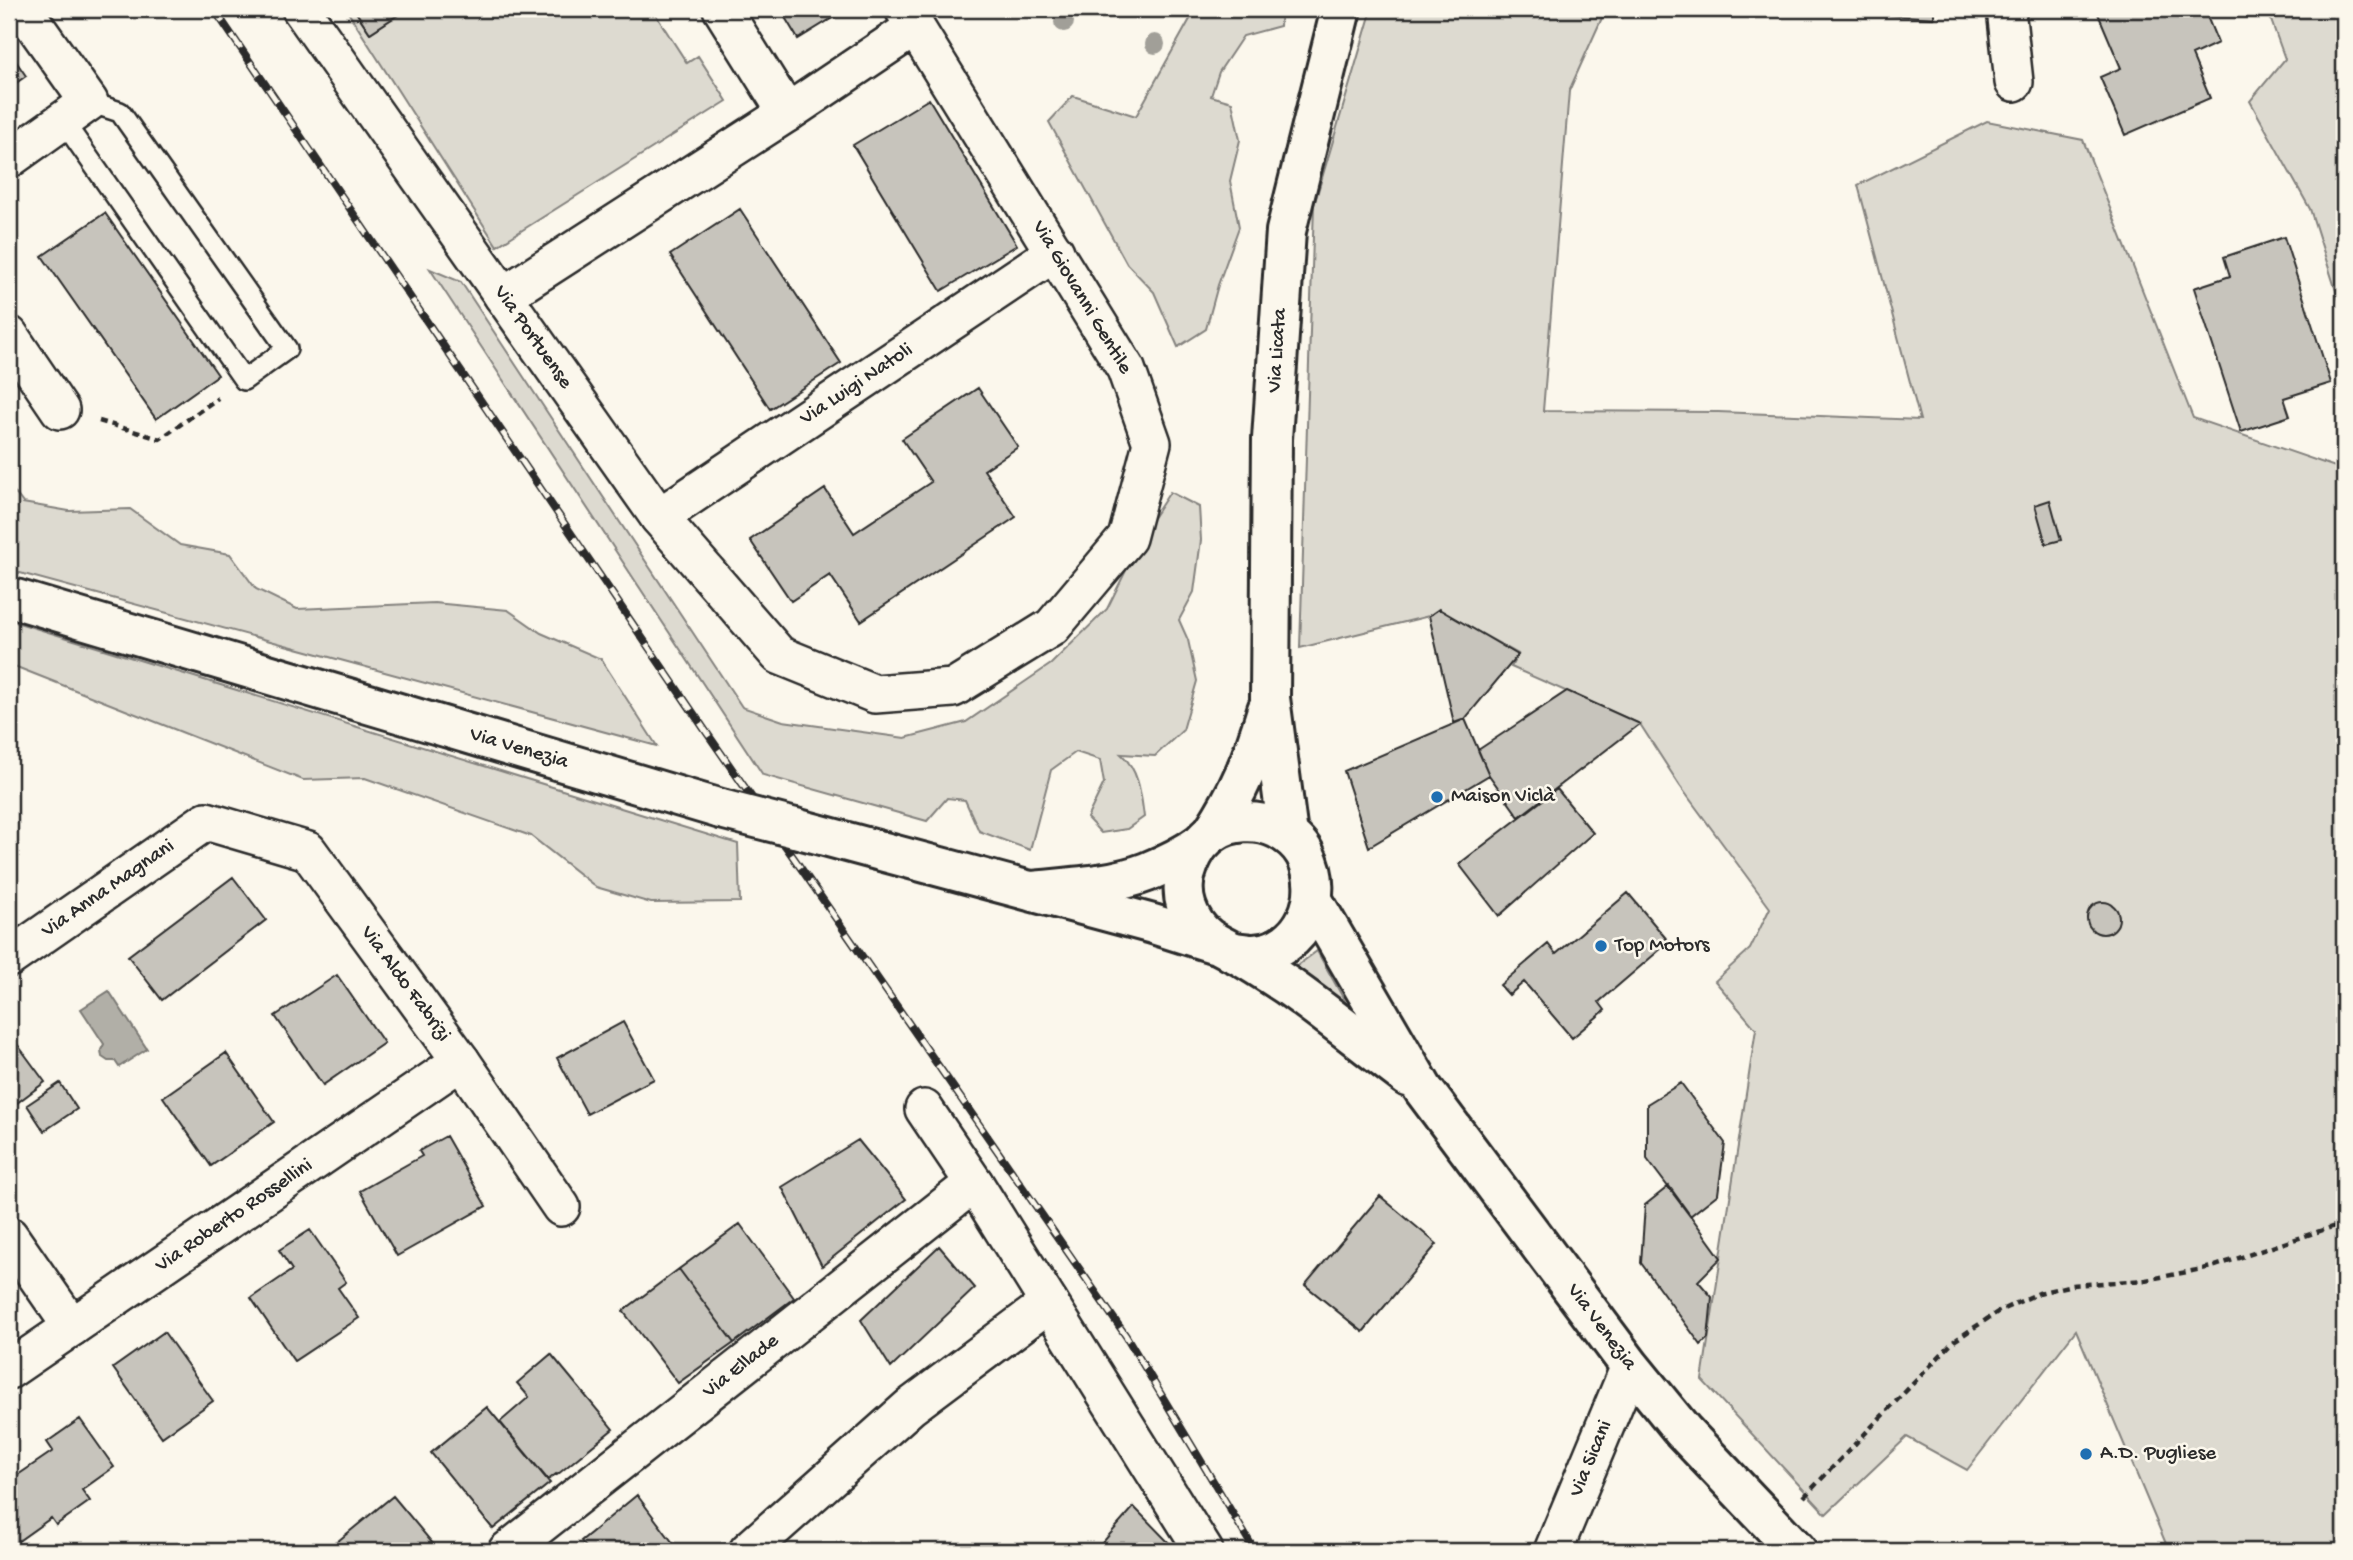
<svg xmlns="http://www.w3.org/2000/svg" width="2353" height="1560" font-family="'Gochi Hand',sans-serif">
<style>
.green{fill:#dddad0;stroke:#84827e;stroke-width:2}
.water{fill:#b1afa7;stroke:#7b7a75;stroke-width:2}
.building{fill:#c7c4bc;stroke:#2b2b2b;stroke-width:2}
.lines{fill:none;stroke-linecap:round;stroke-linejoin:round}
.lane-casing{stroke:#2b2b2b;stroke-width:24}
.street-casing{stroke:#2b2b2b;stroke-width:42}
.secondary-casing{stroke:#2b2b2b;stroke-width:44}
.primary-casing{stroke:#2b2b2b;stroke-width:44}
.path{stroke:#2b2b2b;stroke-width:4.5;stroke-dasharray:7 5;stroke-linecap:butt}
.lane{stroke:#fbf7ec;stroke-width:19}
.street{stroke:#fbf7ec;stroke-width:37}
.secondary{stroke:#fbf7ec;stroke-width:38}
.primary{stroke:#fbf7ec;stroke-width:38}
.rail-casing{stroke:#2b2b2b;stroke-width:8}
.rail{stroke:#fbf7ec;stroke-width:5;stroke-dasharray:16;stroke-linecap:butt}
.primary-bridge-casing{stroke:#2b2b2b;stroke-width:44;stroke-linecap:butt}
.primary-bridge{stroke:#fbf7ec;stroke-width:38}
.tree{fill:#a19f98}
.poi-dot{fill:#1f6fb2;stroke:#fbf7ec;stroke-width:2.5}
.labels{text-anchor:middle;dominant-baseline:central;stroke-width:5;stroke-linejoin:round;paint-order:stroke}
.street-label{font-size:21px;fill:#2b2b2b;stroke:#fbf7ec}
.poi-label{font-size:21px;fill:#2b2b2b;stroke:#fbf7ec;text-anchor:start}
</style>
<rect width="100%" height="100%" fill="#fbf7ec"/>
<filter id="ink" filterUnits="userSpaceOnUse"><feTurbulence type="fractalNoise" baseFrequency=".0143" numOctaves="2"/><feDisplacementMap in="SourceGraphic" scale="14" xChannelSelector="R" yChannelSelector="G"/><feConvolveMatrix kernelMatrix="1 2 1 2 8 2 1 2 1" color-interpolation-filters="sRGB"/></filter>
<g filter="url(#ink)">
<path class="green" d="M346 9H354L370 33 407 9H652L687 63 698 56 727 101 497 246Z
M1198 9H1281L1280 26 1243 36 1219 72 1211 96 1232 102 1240 140 1230 181 1239 227 1218 285 1206 329 1178 347 1154 292 1127 264 1049 122 1073 96 1136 116 1194 12Z
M1372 9H1606L1569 91 1543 411 1718 412 1920 420 1858 185 1987 121 2083 140 2193 418 2344 470V1551H2169L2076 1330 1967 1470 1907 1437 1826 1514 1702 1380 1756 1029 1715 981 1750 949 1770 908 1680 786 1640 724 1511 667 1518 654 1439 610 1429 616 1300 648 1314 205Z
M2267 9H2344V316L2310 209 2250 101 2285 59Z
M430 269 461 282 742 707 783 721 905 738 966 722 1051 664 1107 609 1149 524 1170 492 1199 507 1201 540 1194 592 1179 620 1188 640 1197 681 1183 730 1155 756 1121 754C1139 770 1141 794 1144 817L1127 829 1101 833 1087 818 1104 783 1100 760 1076 752 1051 770 1030 850 979 831 965 800 947 798 927 821 763 775Z
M9 485 23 503 69 511 130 509 180 545 230 554 256 589 297 609 434 603 508 610 541 633 601 659 657 746 9 570Z
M9 620 738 844 740 902 651 903 596 887 531 836 365 778 303 780 9 664Z
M1317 951 1351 1012 1290 971Z"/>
<path class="water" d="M109 991 147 1049 119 1067 115 1061H108L102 1057 101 1050 104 1044 81 1009Z"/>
<path class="building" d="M354 9H407L370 33Z
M780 9H847L798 39Z
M1874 9H1934V18L1873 14Z
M2096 9H2204L2218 43 2192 55 2210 98 2125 135 2100 77 2121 68Z
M9 51 26 76 9 88Z
M929 99 1017 245 941 291 853 145Z
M740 209 841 363 770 409 670 255Z
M105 213 218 375 156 419 42 256Z
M2284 237 2331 383 2284 398 2290 416 2241 432 2194 288 2230 276 2224 257Z
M978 388 1018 447 984 470 1016 517 861 621 830 575 791 601 750 540 825 489 854 533 931 482 902 439Z
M2050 500 2061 540 2046 544 2035 505Z
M1439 609 1518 655 1465 719 1454 723 1429 616Z
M1567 691 1640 724 1519 817 1489 775 1478 750Z
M1465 719 1489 775 1369 847 1344 771Z
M1557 789 1593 833 1499 916 1459 864Z
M233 877 266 920 162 1000 128 956Z
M1628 893 1669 942 1599 1002 1605 1010 1572 1038 1524 982 1509 995 1500 985 1548 944 1556 954Z
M2087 918a16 16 0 1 1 32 0a16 16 0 1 1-32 0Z
M337 975 384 1043 323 1085 275 1016Z
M623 1022 654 1079 587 1114 557 1058Z
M9 1033 45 1082 9 1109Z
M226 1053 274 1122 211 1166 163 1097Z
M60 1083 77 1109 44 1131 27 1105Z
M1681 1083 1725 1143 1718 1194 1690 1216 1647 1159V1104Z
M446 1136 486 1206 397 1256 360 1191 422 1156 419 1151Z
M858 1140 906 1199 822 1266 782 1187Z
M1669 1186 1721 1258 1698 1281 1712 1297 1708 1338 1701 1345 1641 1263 1645 1205Z
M1380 1196 1437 1244 1363 1332 1305 1285Z
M740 1224 794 1298 734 1343 679 1269Z
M310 1230 346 1282 338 1288 359 1318 294 1361 251 1298 292 1270 279 1250Z
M939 1246 975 1288 891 1368 861 1320Z
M679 1269 734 1343 678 1383 623 1311Z
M164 1332 213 1401 162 1437 113 1368Z
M551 1354 613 1429 557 1475 556 1474 548 1480 500 1422 529 1397 517 1383Z
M487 1407 550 1483 493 1529 431 1453Z
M80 1419 114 1467 82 1490 90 1501 56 1525 51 1518 10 1547 9 1481 53 1451 47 1442Z
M637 1495 679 1551H589L581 1541Z
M393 1496 439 1551H328L327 1550Z
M1134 1507 1177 1551H1095Z"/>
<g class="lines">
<g class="lane-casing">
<path id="lane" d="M63 121 244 380 287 349 120 112 89 102"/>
</g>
<g class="street-casing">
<g id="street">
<path id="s1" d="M301 9 659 517 779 655 875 694 953 688 1052 627 1127 538 1152 443 1126 369 904 9"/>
<path d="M722 9 787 113"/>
<path d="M2006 9 2014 82"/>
<path d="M9 159 89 102 23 9"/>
<path d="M503 296 787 113 915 27"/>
<path d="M9 335 60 410"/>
<path id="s2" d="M659 517 1055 252"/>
<path id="s3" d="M9 958 206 821 308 851 461 1061 561 1207"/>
<path d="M924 1109 974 1183 1204 1551"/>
<path d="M9 1236 72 1327"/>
<path id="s4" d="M9 1370 461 1061"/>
<path id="s5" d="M507 1551 974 1183"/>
<path d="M748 1551 910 1407 1049 1303"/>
<path id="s6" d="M1553 1551 1630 1366"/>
</g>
</g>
<g class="secondary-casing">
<g id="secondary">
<path d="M1212 833C1240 790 1252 760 1267 710"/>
<path id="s7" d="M1288 835 1270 698 1272 439 1286 231 1341 9"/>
</g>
</g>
<g class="primary-casing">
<g id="primary">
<path id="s8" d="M9 597 721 809"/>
<path d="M795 828 1153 924 1213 943"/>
<path d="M1199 845C1182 871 1177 897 1195 924 1205 939 1219 944 1233 952 1252 962 1270 974 1288 986 1329 1015 1368 1047 1408 1077"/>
<path d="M1031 891C1069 887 1111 886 1147 872 1164 865 1185 855 1200 844 1204 841 1207 836 1212 833 1230 820 1258 819 1278 829 1289 835 1299 843 1305 854 1327 895 1304 951 1254 954 1247 954 1239 952 1232 952"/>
<path id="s9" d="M1314 902 1423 1089 1630 1366 1683 1431 1797 1551"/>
</g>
</g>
<path class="path" d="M99 421 160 439 218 398
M1804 1497 1954 1341 1999 1311 2039 1293 2072 1285 2146 1280 2212 1267 2344 1223"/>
<use href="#lane" class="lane"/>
<use href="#street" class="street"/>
<use href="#secondary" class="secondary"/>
<use href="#primary" class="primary"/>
<g class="rail-casing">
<path id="rail" d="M214 9 707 733 1126 1336 1255 1551"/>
</g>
<use href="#rail" class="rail"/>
<g class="primary-bridge-casing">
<path id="primary-bridge" d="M721 809 795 828"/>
</g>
<use href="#primary-bridge" class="primary-bridge"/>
</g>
<g class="tree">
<circle cx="1064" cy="22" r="10"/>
<circle cx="1155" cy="44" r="10"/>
</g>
</g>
<g class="poi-dot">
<circle cx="1437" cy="797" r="7"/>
<circle cx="1601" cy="946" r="7"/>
<circle cx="2086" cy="1454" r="7"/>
</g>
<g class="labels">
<g class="street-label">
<text transform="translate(1081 298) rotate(59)">Via Giovanni Gentile</text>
<text stroke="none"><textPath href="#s1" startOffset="402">Via Portuense</textPath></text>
<text stroke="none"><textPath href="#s7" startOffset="486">Via Licata</textPath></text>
<text stroke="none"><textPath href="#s2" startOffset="238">Via Luigi Natoli</textPath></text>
<text stroke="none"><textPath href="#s8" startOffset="532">Via Venezia</textPath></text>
<text stroke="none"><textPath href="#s3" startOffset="121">Via Anna Magnani</textPath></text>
<text stroke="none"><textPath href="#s3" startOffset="511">Via Aldo Fabrizi</textPath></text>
<text stroke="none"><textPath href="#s4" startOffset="273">Via Roberto Rossellini</textPath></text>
<text stroke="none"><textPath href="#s9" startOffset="514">Via Venezia</textPath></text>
<text stroke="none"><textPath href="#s5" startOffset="298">Via Ellade</textPath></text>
<text stroke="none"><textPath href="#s6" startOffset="100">Via Sicani</textPath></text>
</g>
<g class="poi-label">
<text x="1451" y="797">Maison Viclà</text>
<text x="1615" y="946">Top Motors</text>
<text x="2100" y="1454">A.D. Pugliese</text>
</g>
</g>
<rect width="2353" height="1560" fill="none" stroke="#fbf7ec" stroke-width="35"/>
<rect x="18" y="18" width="2318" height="1525" fill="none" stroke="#2b2b2b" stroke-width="2.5" filter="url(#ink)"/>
</svg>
